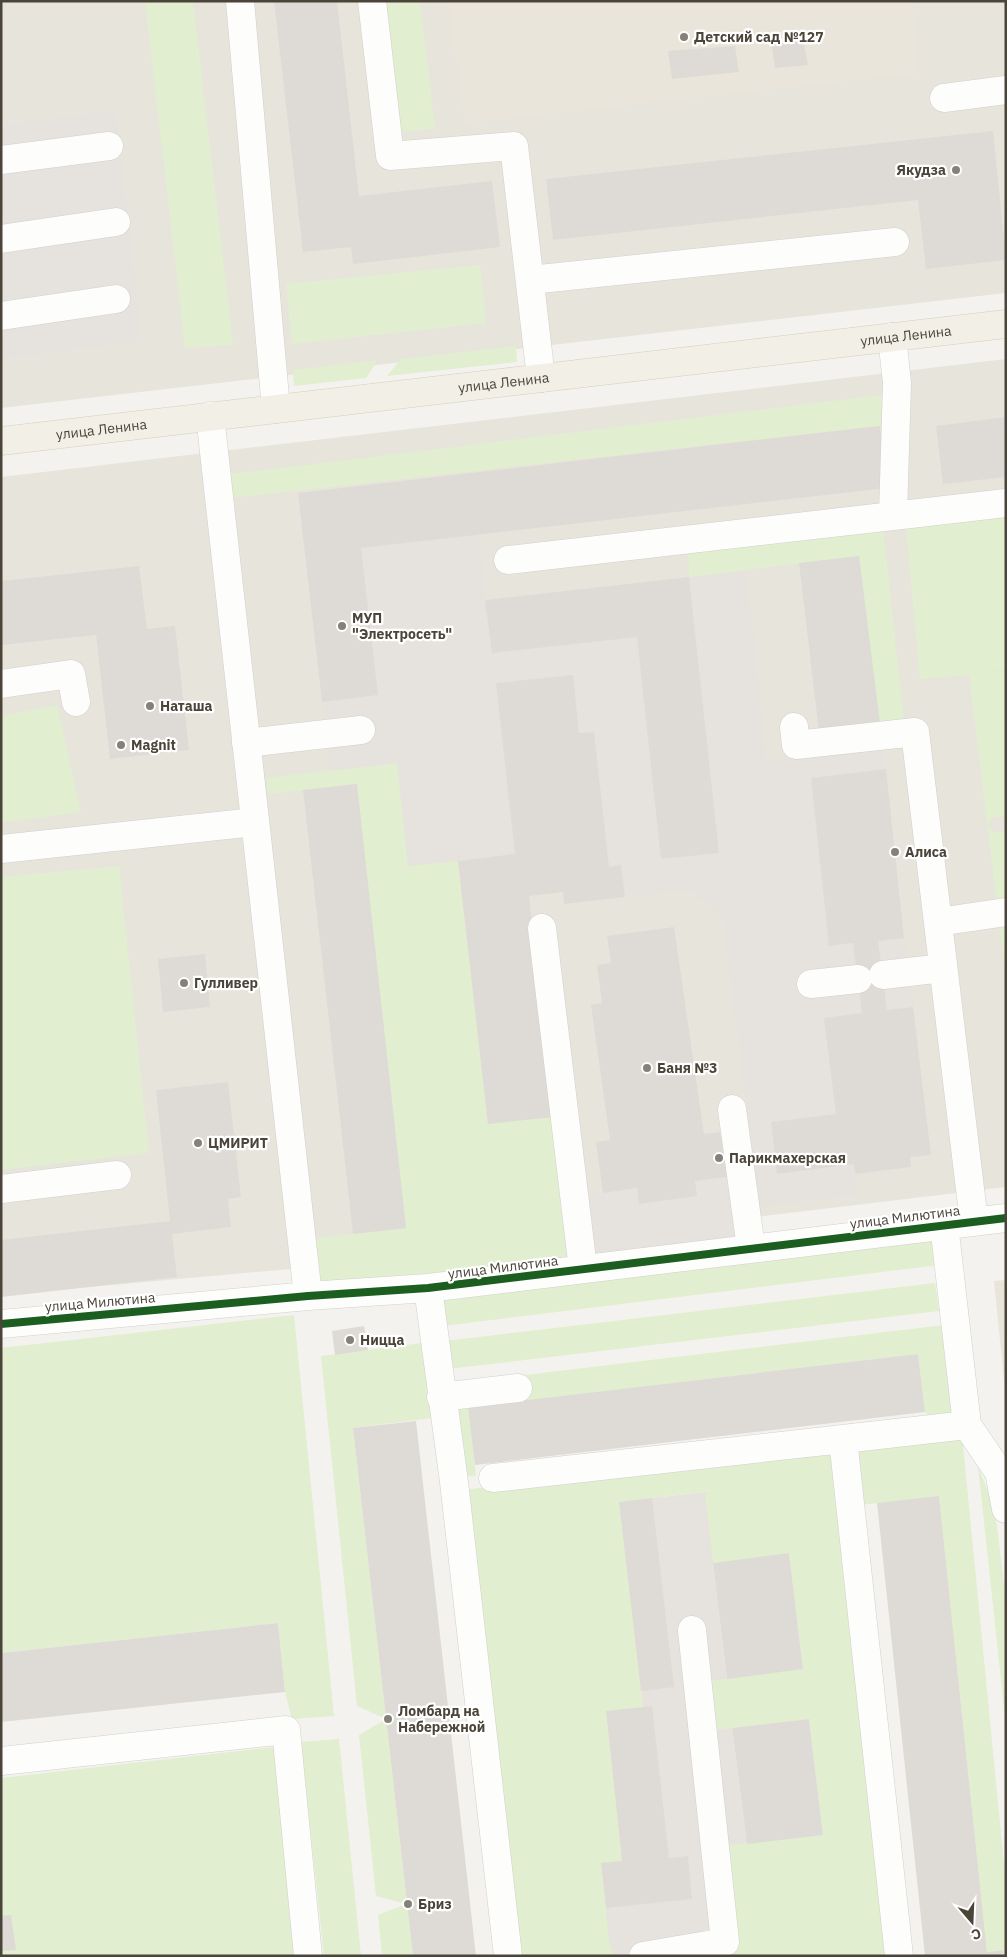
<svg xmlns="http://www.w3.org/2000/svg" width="1007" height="1957" font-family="'IBM Plex Sans',sans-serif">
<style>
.residential{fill:#e7e4dc}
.industrial{fill:#e6e2de}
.education{fill:#eae5da}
.green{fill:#e1eecf}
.parking{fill:#e6e3df}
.building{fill:#dedbd6}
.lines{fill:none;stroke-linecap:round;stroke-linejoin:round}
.minor-casing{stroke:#d2d0cb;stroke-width:29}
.major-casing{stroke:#d6cebb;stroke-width:29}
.minor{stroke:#fdfdfc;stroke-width:28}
.major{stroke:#f2efe6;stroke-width:28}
.cycleway-casing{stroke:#fff;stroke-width:11}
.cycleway{stroke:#1b5e20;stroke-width:8}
.poi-dot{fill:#868178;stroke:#fff;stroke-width:2}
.labels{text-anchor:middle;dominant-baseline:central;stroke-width:4.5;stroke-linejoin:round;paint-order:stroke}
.poi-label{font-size:14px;font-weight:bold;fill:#4b4439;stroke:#fff;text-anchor:start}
.street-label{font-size:14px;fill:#4b4439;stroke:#fff}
</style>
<rect width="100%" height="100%" fill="#f4f2ee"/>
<path class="residential" d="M1 1H1006V293L1 408Z
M1006 359V1187L424 1257 1 1295V477Z"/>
<path class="industrial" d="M478 534 492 653 637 637 662 859 719 852 689 577 746 571 767 761 883 749 886 769 811 778 829 946 904 938 913 1007 825 1018 836 1114 771 1122 777 1174H756L722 917 690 890 625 897 621 866 609 867 594 732 579 733 573 675 496 684 515 854 408 866 397 764 330 771 322 702 378 695 361 548Z
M781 1483 713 1563 727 1679 803 1669 809 1719 732 1728 747 1844 823 1835 837 1956H606V1908L601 1863 622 1860 606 1711 643 1707 619 1502Z"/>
<path class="education" d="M448 1H912L918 73 465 123Z
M1006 1280V1400L994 1281Z"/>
<path class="green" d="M145 1H193L233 345 185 348Z
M384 1H420L435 129 399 132Z
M480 265 486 323 292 344 286 284Z
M516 346 517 362 387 376 401 359Z
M378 360 366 378 294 386 293 370Z
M890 394V508L879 426 231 498V474Z
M1006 514V670L985 673 1006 671V816L992 818 988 826 994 833 1006 831V979L969 675 920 679 906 526Z
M883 528 904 723 880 724 859 556 689 577 688 549Z
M57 705 81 812 1 823V716Z
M397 763 408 866 458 861 488 1124 553 1117 569 1258 321 1286 316 1238 406 1228 357 784 268 794 266 778Z
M119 866 149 1153 1 1170V877Z
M936 1239 939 1265 443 1326 440 1301Z
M935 1283 939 1311 448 1369 445 1341Z
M294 1315 334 1716 292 1719 285 1692 278 1623 1 1653V1348Z
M944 1325 957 1415 931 1418 925 1412 918 1354 469 1407 476 1476 461 1477 450 1384Z
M422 1343 432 1418 353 1428 413 1956H382L378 1915 406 1904 376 1896 359 1735 386 1719 357 1706 321 1356Z
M962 1435 1006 1884V1956H1004L1003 1950 987 1952 939 1497 859 1505 852 1447Z
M838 1449 893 1956H729L718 1846 823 1835 809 1719 707 1731 701 1682 803 1669 789 1554 713 1563 705 1493 710 1491 619 1502 643 1707 606 1711 622 1861 601 1864 610 1948 616 1956H514L462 1490Z
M978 1466 995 1511 1006 1600V1727Z
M339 1739 361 1956H324L301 1742Z
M274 1747 294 1956H1V1778Z"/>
<path class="parking" d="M116 110 142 341 1 359V125Z
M854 1164 857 1195 755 1208 758 1239 592 1258 586 1195 637 1188 639 1204 695 1181Z"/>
<path class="building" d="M274 1H337L359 196 492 181 500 247 353 264 351 247 303 252Z
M803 39 808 65 775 68 771 42Z
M735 46 739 72 672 79 668 51Z
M993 131 1006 260 926 269 918 200 553 240 546 179Z
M1006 417V477L943 484 936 426Z
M880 426 887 488 361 548 378 695 322 702 298 493Z
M859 556 880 724 819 732 799 563Z
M139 566 147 629 175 626 189 750 110 759 96 635 1 645V581Z
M689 577 719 853 661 859 637 637 492 653 485 600Z
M573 675 579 733 594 732 609 867 621 865 625 897 564 904 563 892 529 896 553 1117 488 1124 458 861 515 854 496 683Z
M886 769 904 938 878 941 887 1010 913 1007 931 1155 910 1157 911 1167 855 1174 854 1164 777 1174 771 1122 836 1114 824 1018 862 1013 853 943 829 946 811 778Z
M357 784 406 1228 353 1234 303 790Z
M674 927 704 1134 720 1132 727 1177 695 1181 697 1196 639 1204 637 1188 603 1193 596 1142 610 1140 591 1005 602 1003 597 965 611 963 607 936Z
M205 954 210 1007 163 1012 158 959Z
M228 1082 241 1197 228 1199 231 1227 172 1234 177 1277 1 1297V1240L170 1221 156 1090Z
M364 1326 368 1350 335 1355 332 1331Z
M918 1354 925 1412 475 1465 468 1407Z
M416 1421 476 1956H413L353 1428Z
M939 1496 987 1952 1003 1950 1004 1956H925L877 1503Z
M652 1498 674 1687 641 1691 619 1502Z
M789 1553 803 1669 727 1679 713 1563Z
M278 1623 285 1692 1 1722V1653Z
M652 1706 669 1858 688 1856 692 1899 606 1908 601 1863 622 1861 606 1711Z
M809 1719 823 1835 747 1844 732 1728Z
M11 1915 16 1950 1 1951V1916Z"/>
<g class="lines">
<g class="minor-casing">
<path id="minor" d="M240 1 276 409
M372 1 390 156 514 146 541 378
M944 98 1006 90
M1 160 109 146
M1 239 116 222
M530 280 895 242
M1 316 116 299
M892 337 897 383 893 516 1006 503
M210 416 308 1296
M508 560 893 516
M1 684 71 674 76 702
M794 727 796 745 915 732 974 1222
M246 743 361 730
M1 849 255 822
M938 922 1006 912
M542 928 583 1269
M883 975 943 968
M811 984 858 979
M732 1109 751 1248
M1 1189 117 1175
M428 1288 454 1482 508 1956
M1 1324 308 1296 428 1288 1006 1218
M441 1397 518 1388
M967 1425 999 1472 1006 1509
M493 1478 843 1439
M1 1761 286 1730 308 1956
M643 1956 725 1942 692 1630
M899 1956 843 1439 967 1425 944 1224"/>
</g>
<g class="major-casing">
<g id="major">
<path id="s1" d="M1 441 1006 324"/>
</g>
</g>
<use href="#minor" class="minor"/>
<use href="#major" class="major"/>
<g class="cycleway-casing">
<path id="cycleway" d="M1 1324 308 1296 428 1288 1006 1218"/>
</g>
<use href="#cycleway" class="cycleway"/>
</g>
<g class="poi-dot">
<circle cx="684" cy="37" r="5"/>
<circle cx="956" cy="170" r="5"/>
<circle cx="342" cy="626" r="5"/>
<circle cx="150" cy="706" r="5"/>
<circle cx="121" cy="745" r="5"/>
<circle cx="895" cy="852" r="5"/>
<circle cx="184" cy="983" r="5"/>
<circle cx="647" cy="1068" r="5"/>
<circle cx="198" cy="1143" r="5"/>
<circle cx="719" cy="1158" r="5"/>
<circle cx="350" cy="1340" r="5"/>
<circle cx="388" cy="1719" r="5"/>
<circle cx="408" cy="1904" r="5"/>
</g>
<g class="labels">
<g class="poi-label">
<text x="694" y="37">Детский сад №127</text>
<text x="946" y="170" text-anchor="end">Якудза</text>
<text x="352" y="618">МУП<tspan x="352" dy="16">"Электросеть"</tspan></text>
<text x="160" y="706">Наташа</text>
<text x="131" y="745">Magnit</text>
<text x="905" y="852">Алиса</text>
<text x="194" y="983">Гулливер</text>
<text x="657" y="1068">Баня №3</text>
<text x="208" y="1143">ЦМИРИТ</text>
<text x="729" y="1158">Парикмахерская</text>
<text x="360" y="1340">Ницца</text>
<text x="398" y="1711">Ломбард на<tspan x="398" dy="16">Набережной</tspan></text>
<text x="418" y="1904">Бриз</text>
</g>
<g class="street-label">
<text stroke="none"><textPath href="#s1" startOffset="911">улица Ленина</textPath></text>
<text stroke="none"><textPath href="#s1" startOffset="506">улица Ленина</textPath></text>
<text stroke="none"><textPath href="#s1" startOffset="101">улица Ленина</textPath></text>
<text transform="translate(905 1217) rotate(-7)">улица Милютина</text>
<text transform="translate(503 1267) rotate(-7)">улица Милютина</text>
<text transform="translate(100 1302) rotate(-5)">улица Милютина</text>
</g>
</g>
<rect width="1007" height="1957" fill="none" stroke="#4b4439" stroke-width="5"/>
<g transform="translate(972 1922) rotate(161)" stroke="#ffffff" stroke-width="4" paint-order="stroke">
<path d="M0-4L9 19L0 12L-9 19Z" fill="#4b4439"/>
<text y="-8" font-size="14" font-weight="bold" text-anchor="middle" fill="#4b4439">С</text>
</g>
</svg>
